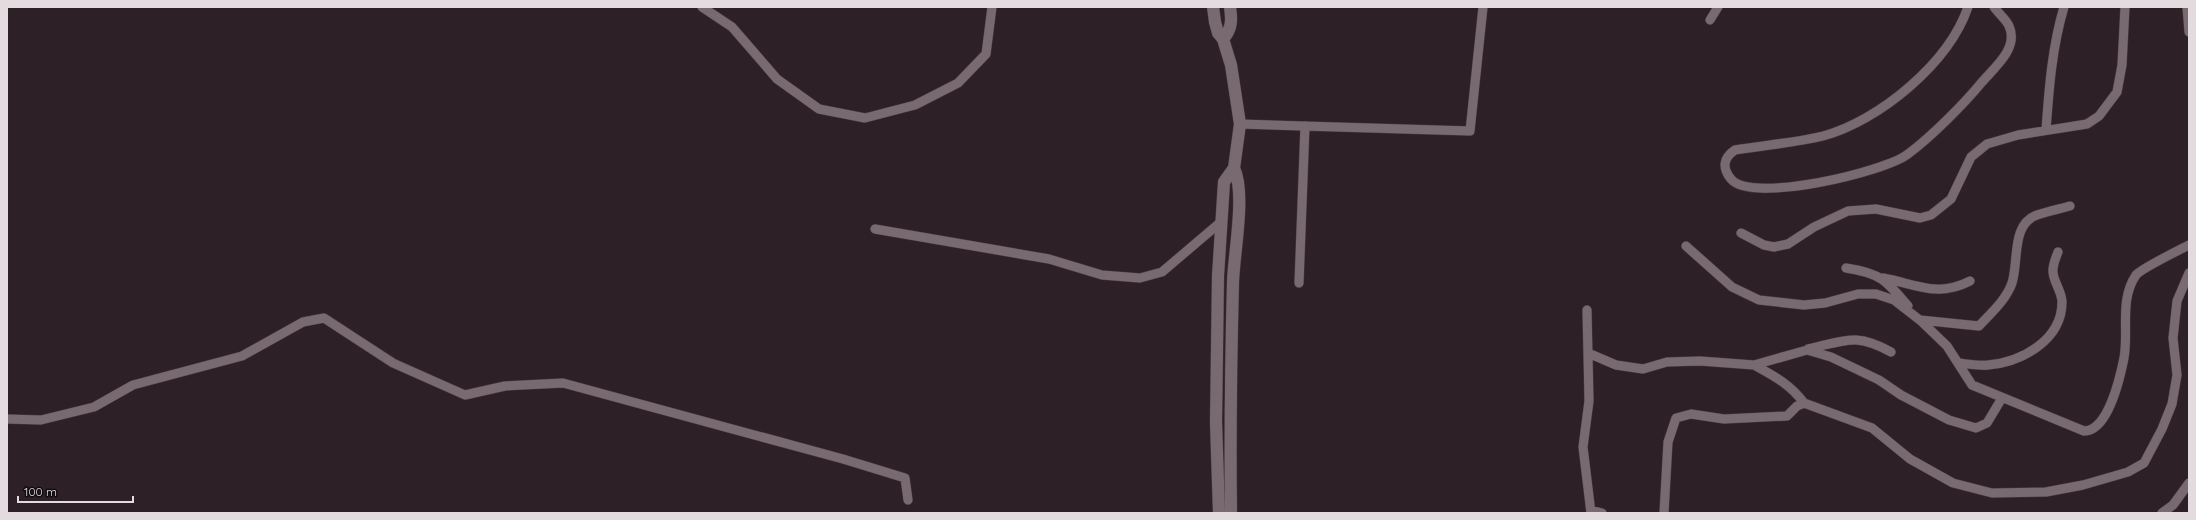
<svg xmlns="http://www.w3.org/2000/svg" width="2196" height="520" font-family="Quicksand,sans-serif">
<style>
.lines{fill:none;stroke-linecap:round;stroke-linejoin:round}
.street-casing{stroke:#473b41;stroke-width:10}
.secondary-casing{stroke:#473b41;stroke-width:13}
.street{stroke:#796970;stroke-width:9}
.secondary{stroke:#796970;stroke-width:12}
</style>
<rect width="100%" height="100%" fill="#2d2026"/>
<g class="lines">
<g class="street-casing">
<path id="street" d="M702 7 732 27 777 79 819 109 865 118 915 105 958 83 986 54 992 7
M1968 7C1949 63 1879 121 1823 136 1795 143 1764 145 1735 150 1723 158 1722 168 1731 179 1751 204 1885 172 1908 154 1931 137 1964 104 1982 82 1995 67 2019 48 2009 26 2006 19 1998 13 1994 7
M2187 7 2189 32
M1710 20 1718 7
M1240 124 1470 131 1483 7
M2046 130C2049 89 2052 47 2064 7
M875 229 1049 259 1102 275 1140 278 1162 272 1222 221
M1741 233 1764 245 1774 247 1788 244 1814 227 1848 211 1876 209 1920 218 1931 215 1951 199 1971 157 1987 144 2018 135 2087 124 2099 116 2117 92 2122 65 2125 7
M1686 246 1732 287 1759 300 1804 305 1825 303 1858 294H1876L1894 300 1921 321 1947 346 1972 385 2084 431C2108 431 2120 378 2124 358 2129 331 2119 300 2136 275 2141 269 2179 250 2189 245
M1846 268C1880 273 1886 280 1908 306
M1883 278C1916 284 1937 298 1970 281
M1299 283 1305 126
M1587 310 1589 401 1583 447 1591 513
M1920 320 1979 326C1991 313 2006 300 2012 283 2019 261 2011 224 2037 215 2048 211 2059 209 2070 206
M1808 349C1845 341 1855 332 1891 352
M1588 353 1616 365 1643 369 1667 362 1700 361 1754 365 1807 350 1831 357 1879 380 1901 395 1949 420 1976 428 1987 423 2002 398
M1958 363C1968 364 1979 366 1988 365 2022 362 2062 340 2062 302 2062 291 2052 280 2053 270 2053 264 2056 257 2058 252
M1754 365C1774 376 1790 384 1804 403
M7 419 41 420 94 407 133 385 242 356 303 322 324 318 393 363 465 395 505 386 563 383 843 459 905 478 908 500
M1591 510 1602 513
M1664 513 1668 442 1676 418 1691 414 1724 419 1787 416 1797 406 1804 403 1872 428 1910 459 1953 483 1992 493 2046 492 2083 485 2128 472 2144 463 2162 429 2172 404 2177 375 2173 338 2177 301 2189 273
M2162 513 2173 505 2189 483"/>
</g>
<g class="secondary-casing">
<path id="secondary" d="M1213 7 1215 22 1218 33 1223 39 1231 65 1240 124 1234 168 1224 182 1218 276 1216 422 1219 513
M1223 39C1232 29 1232 20 1230 7
M1231 513C1230 436 1231 359 1233 282 1234 252 1246 193 1234 168"/>
</g>
<use href="#street" class="street"/>
<use href="#secondary" class="secondary"/>
</g>
<rect width="2196" height="520" fill="none" stroke="#e4dbdf" stroke-width="16"/>
<path d="M18 496v6h115v-6" fill="none" stroke="#e4dbdf" stroke-width="2"/>
<text x="24" y="496" font-size="12" fill="#e4dbdf" stroke="#110c0e" stroke-width="3" paint-order="stroke">100 m</text>
</svg>
